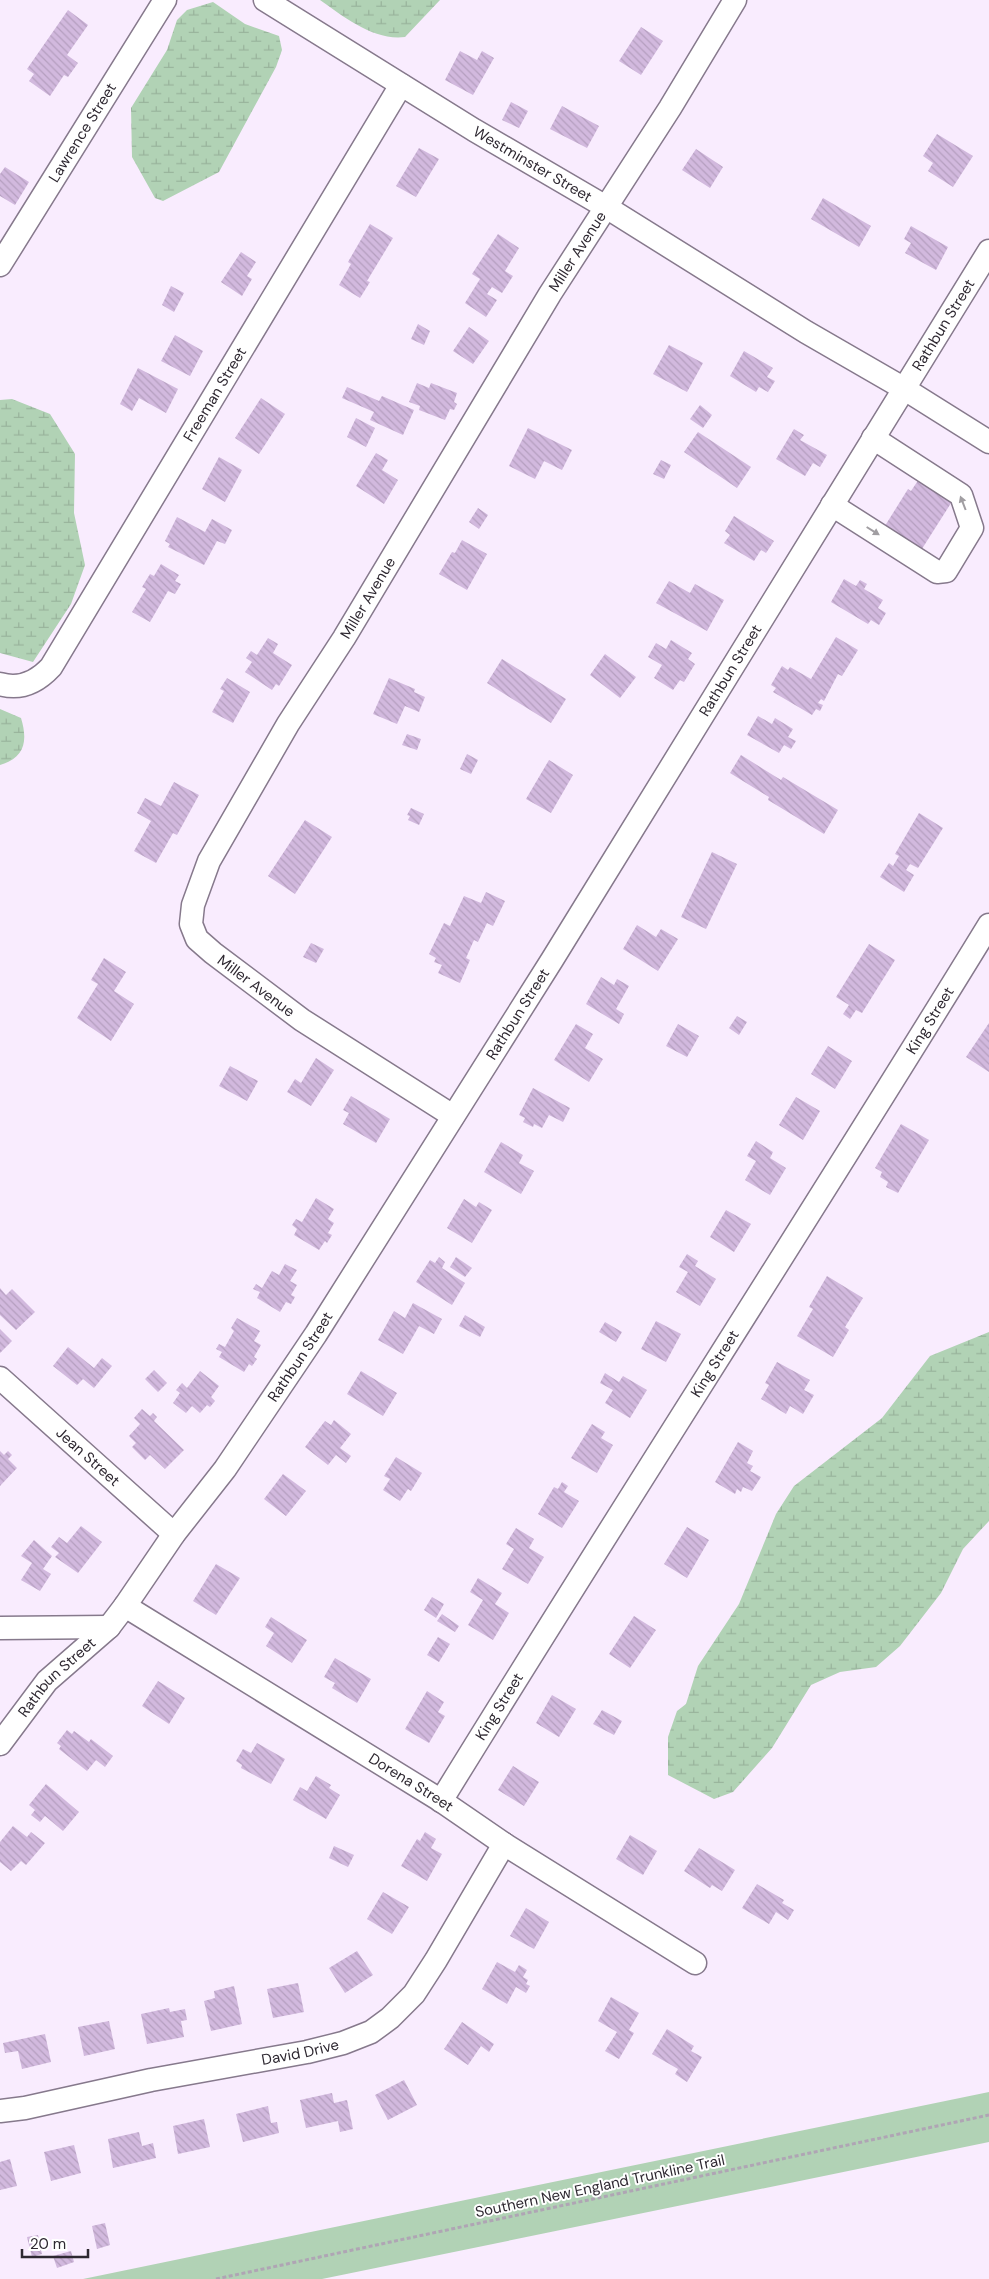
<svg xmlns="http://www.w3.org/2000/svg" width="989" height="2279" font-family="'DM Sans',sans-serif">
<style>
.green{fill:#b1d2b5}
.wetland{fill:url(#wetland-marsh)}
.building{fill:url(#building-back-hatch)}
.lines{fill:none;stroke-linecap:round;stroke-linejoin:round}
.minor-casing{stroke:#86798c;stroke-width:25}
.path{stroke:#afa5b4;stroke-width:3;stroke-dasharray:4 2.5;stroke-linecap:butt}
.minor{stroke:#fff;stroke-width:22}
.oneway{fill:#a19ea2}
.labels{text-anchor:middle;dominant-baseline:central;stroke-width:4;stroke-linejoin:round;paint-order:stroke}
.street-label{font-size:15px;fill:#2e2831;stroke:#fff}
</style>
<defs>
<pattern id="wetland-marsh" width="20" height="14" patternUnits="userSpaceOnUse" patternTransform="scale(1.25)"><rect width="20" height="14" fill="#b1d2b5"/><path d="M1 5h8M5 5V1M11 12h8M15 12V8" fill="none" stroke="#99b49c"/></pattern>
<pattern id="building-back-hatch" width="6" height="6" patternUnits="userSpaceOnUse" patternTransform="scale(1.25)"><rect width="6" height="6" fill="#d2b9de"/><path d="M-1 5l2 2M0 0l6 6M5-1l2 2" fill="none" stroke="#b59fbf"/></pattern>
</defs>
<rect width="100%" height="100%" fill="#f9ecfe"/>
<path class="green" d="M989 2092V2142L322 2279H83Z"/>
<path class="wetland" d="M320 0H440L405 37C374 41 344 17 320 0Z
M213 2 245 24 279 36 282 50 276 67 219 172 163 201 155 198 132 157 131 108 167 50 177 20 187 10Z
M12 399 50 414 75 454 74 513 85 565 71 604 33 662 0 653V400Z
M0 709 21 718C28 741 25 758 0 765Z
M989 1332V1521L963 1549 941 1593 900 1646 876 1667 840 1672 811 1685 772 1748 733 1792 714 1799 668 1775V1737L677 1711 686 1704 698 1666 739 1604 776 1514 794 1486 882 1418 930 1356Z"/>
<path class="building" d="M68 10 88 25 67 55 78 63 68 77 64 75 50 96 29 81 34 74 27 69Z
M641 27 663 41 641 75 619 61Z
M460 51 477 60 482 51 494 58 473 95 445 80Z
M511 102 528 111 519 128 502 120Z
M562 106 599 126 587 148 550 129Z
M937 134 973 156 953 187 928 171 933 163 923 156Z
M419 148 439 159 416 197 396 186Z
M696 149 723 167 710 188 682 170Z
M5 167 29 182 15 205 0 196V174Z
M823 198 871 226 859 247 811 219Z
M370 224 393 238 367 281 370 282 360 298 339 285 351 264 348 262Z
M911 226 948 247 936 270 905 253 911 243 904 239Z
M498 234 519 248 505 271 513 276 502 293 492 287 487 294 497 300 486 317 465 303 480 279 472 274Z
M241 252 256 262 247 276 252 279 242 296 221 282Z
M171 286 184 293 174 312 162 305Z
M418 324 430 331 424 345 411 339Z
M469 327 489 341 473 364 453 351Z
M175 335 203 351 190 376 161 361Z
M669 345 703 363 687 392 653 374Z
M744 351 773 368 767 377 775 381 768 392 759 387 756 392 730 376Z
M138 368 178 389 166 413 139 398 132 411 120 404Z
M417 383 429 388 431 383 457 393 454 402 457 404 454 410 450 409 445 420 419 410 420 406 409 402Z
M347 387 379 401 382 396 414 410 403 435 370 420 374 412 342 398Z
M261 398 285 414 259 454 235 438Z
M700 405 712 415 703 428 690 419Z
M356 418 375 428 366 447 347 437Z
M528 428 572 450 562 470 544 461 535 479 509 466Z
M794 429 804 435 800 440 827 455 820 467 813 463 805 476 776 459Z
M698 432 751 467 737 488 684 452Z
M376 453 388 460 382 470 398 480 384 504 356 486Z
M219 457 242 470 225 502 202 489Z
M661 460 671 465 664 479 653 474Z
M919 479 953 500 920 552 883 529 908 489 911 491Z
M478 508 488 515 479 529 469 522Z
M734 516 774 541 766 553 761 550 754 561 724 543 730 535 725 531Z
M177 517 205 532 212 519 232 530 225 544 217 541 204 565 168 547 170 544 165 541Z
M462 540 487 554 467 590 439 574 452 552 455 553Z
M161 564 179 575 175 581 181 584 175 594 168 591 150 622 132 612 146 589 142 587 150 574 154 576Z
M844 579 856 586 860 580 867 584 864 589 883 600 878 608 886 613 879 625 871 620 868 624 831 602Z
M669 581 690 593 695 584 724 600 707 631 656 603Z
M836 637 858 650 842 676 838 674 824 701 821 699 818 703 823 705 820 711 816 709 812 715 773 692 776 688 771 685 782 666 788 670 790 667 811 679Z
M268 638 278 644 273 653 292 665 279 686 276 684 272 690 245 672 252 662 246 658 251 651 257 655Z
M671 640 692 653 688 659 695 664 684 682 680 680 673 690 654 678 662 665 648 657 656 643 666 649Z
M605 654 636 677 620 698 590 675Z
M502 659 566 699 551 723 487 683Z
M227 678 250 692 233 723 212 712 224 691 220 689Z
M389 678 415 689 414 692 425 697 419 712 405 706 397 724 373 714Z
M758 716 772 724 775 718 793 729 788 737 796 741 791 749 784 745 779 753 747 735Z
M407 734 421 739 417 750 402 745Z
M467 754 478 760 471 774 460 769Z
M741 755 781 780 783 777 838 810 824 834 768 800 769 797 730 773Z
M549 760 573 775 551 813 526 799Z
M174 782 199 795 177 835 173 833 156 863 134 851 151 821 137 813 145 798 161 806Z
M411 808 424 814 419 825 408 820 410 816 407 815Z
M919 813 943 828 918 868 910 864 906 870 914 875 904 892 880 877 889 863 893 866 899 856 895 854Z
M305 820 332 837 295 894 268 876Z
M712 852 737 864 706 929 681 917Z
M486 892 505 901 493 926 487 923 478 942 474 940 466 958 470 960 460 983 438 973 442 965 434 962 436 958 429 954 444 923 450 926 464 896 481 903Z
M637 925 656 937 661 929 678 939 658 971 623 949Z
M311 943 324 949 316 963 303 957Z
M869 944 895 960 862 1013 856 1010 850 1019 843 1014 849 1005 836 997Z
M104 958 126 972 114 991 134 1004 111 1041 77 1018 98 984 91 980Z
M601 977 614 985 617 979 629 986 616 1009 624 1014 619 1024 586 1004Z
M737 1016 747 1022 739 1035 729 1028Z
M989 1023V1072L966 1057Z
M576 1024 593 1034 585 1048 603 1059 589 1082 554 1060Z
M678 1024 699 1036 687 1057 666 1046Z
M828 1046 852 1061 835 1089 811 1074Z
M316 1058 334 1070 311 1106 287 1092 295 1079 301 1083Z
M230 1066 258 1081 247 1101 219 1086Z
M533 1088 570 1108 563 1122 549 1115 542 1128 534 1124 533 1127 523 1122 525 1118 519 1115Z
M351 1096 390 1119 376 1143 343 1124 349 1113 343 1110Z
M796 1097 820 1111 803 1140 779 1125Z
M901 1124 929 1140 898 1193 886 1187 888 1182 880 1177 882 1172 875 1168Z
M756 1141 773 1152 770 1158 786 1168 770 1195 745 1180 756 1161 747 1156Z
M501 1142 523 1155 519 1163 534 1171 521 1194 484 1172Z
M316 1198 334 1209 328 1219 334 1223 328 1233 332 1235 327 1243 325 1241 319 1250 294 1235 297 1229 292 1225 296 1219 302 1222Z
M464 1199 476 1207 479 1202 492 1210 472 1243 447 1228Z
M726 1210 751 1224 734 1252 710 1237Z
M687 1254 698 1261 695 1266 716 1279 700 1306 676 1292 688 1272 679 1267Z
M439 1257 445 1262 442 1268 465 1283 452 1305 416 1282 430 1260 435 1263Z
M456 1257 472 1268 465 1277 450 1267Z
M285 1264 297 1270 290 1281 297 1285 291 1295 295 1297 291 1304 286 1302 280 1312 257 1298 260 1292 253 1289 256 1284 262 1288 272 1271 279 1275Z
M827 1276 863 1298 845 1327 849 1330 833 1357 797 1336 813 1309 809 1307Z
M0 1288 6 1295 12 1289 35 1312 16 1330 0 1315Z
M413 1303 442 1319 434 1334 419 1326 403 1354 378 1340 394 1311 405 1318Z
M465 1315 485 1327 480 1337 459 1326Z
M237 1318 260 1331 254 1341 261 1345 254 1357 257 1359 252 1366 249 1364 244 1372 219 1357 222 1352 216 1349 219 1344 225 1347 234 1331 231 1328Z
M656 1321 681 1334 666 1362 641 1349Z
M605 1322 622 1332 616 1342 599 1332Z
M0 1329 12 1341 0 1353Z
M68 1347 94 1368 102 1358 112 1366 94 1388 83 1379 77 1385 53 1366Z
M777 1362 810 1380 804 1390 814 1395 803 1414 790 1406 786 1414 761 1399 769 1385 765 1383Z
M154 1370 167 1383 158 1392 145 1379Z
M200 1371 219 1386 211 1397 215 1401 210 1407 207 1405 200 1413 192 1406 186 1413 173 1403 180 1393 176 1390 182 1383 187 1388Z
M361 1371 397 1393 383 1416 347 1394Z
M605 1373 619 1382 623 1376 647 1390 630 1418 605 1403 613 1390 600 1383Z
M142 1409 150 1416 153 1413 157 1417 154 1421 184 1450 165 1469 150 1455 145 1460 132 1447 136 1443 129 1436 140 1424 134 1418Z
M334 1420 351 1434 340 1448 351 1456 346 1463 336 1455 328 1465 305 1447 325 1421 331 1425Z
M592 1424 605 1432 601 1438 613 1445 597 1473 571 1458Z
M738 1442 753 1451 747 1463 753 1466 750 1471 761 1477 752 1491 743 1487 741 1492 737 1489 735 1494 715 1482Z
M0 1451 4 1455 8 1451 12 1455 8 1459 17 1468 0 1486Z
M396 1457 422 1473 411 1491 408 1489 400 1501 383 1490 390 1479 384 1476Z
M283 1474 306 1491 286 1516 264 1499Z
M562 1482 568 1486 564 1492 579 1501 562 1528 538 1514 554 1487 558 1489Z
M81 1526 102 1542 78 1573 55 1557 59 1553 51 1547 59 1537 67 1543Z
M687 1527 709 1540 687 1578 664 1564Z
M516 1528 534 1539 529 1548 544 1557 528 1584 502 1569 514 1549 506 1544Z
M34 1540 52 1556 43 1569 51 1574 40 1591 21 1580 32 1563 21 1556Z
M216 1564 240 1578 216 1615 193 1601Z
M478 1578 502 1593 495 1604 509 1613 493 1640 468 1625 483 1600 470 1592Z
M432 1597 444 1604 436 1618 424 1610Z
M442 1614 459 1626 455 1632 437 1621Z
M634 1616 656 1630 630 1668 609 1654Z
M271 1617 307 1640 292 1663 266 1646 274 1633 265 1627Z
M438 1637 450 1644 439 1662 427 1655Z
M335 1658 371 1679 357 1703 332 1688 335 1683 324 1677Z
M158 1681 185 1698 169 1724 142 1706Z
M427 1691 444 1702 438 1712 445 1716 429 1743 405 1729Z
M552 1695 576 1709 559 1737 536 1723Z
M602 1710 622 1721 614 1735 593 1724Z
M67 1730 72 1734 74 1731 89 1742 91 1739 113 1756 105 1767 96 1760 87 1771 59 1749 61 1746 57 1743Z
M257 1743 285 1759 271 1784 241 1768 242 1765 236 1761 243 1749 251 1753Z
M513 1766 539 1782 524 1806 498 1790Z
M316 1776 331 1785 329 1788 340 1795 326 1819 293 1800 300 1787 307 1791Z
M46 1784 79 1812 63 1831 45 1816 40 1822 31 1815 35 1810 29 1805Z
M13 1826 27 1837 31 1832 45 1843 26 1865 21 1861 11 1871 0 1862V1842Z
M425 1832 436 1839 431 1848 442 1854 427 1881 401 1866 417 1839 420 1841Z
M630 1835 657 1851 643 1875 616 1859Z
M334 1846 354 1855 348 1867 329 1858Z
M699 1848 735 1870 722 1891 712 1885 710 1888 684 1871Z
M757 1884 784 1900 782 1903 794 1910 788 1920 776 1912 769 1924 742 1908Z
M383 1892 409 1907 392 1934 367 1919Z
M526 1908 549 1922 534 1949 510 1936Z
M357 1951 373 1975 345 1993 329 1968Z
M497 1962 515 1972 519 1965 527 1970 523 1977 528 1980 526 1984 530 1986 526 1993 516 1987 507 2004 482 1989Z
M298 1983 304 2012 273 2018 267 1989Z
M234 1986 242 2024 211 2031 204 2001 215 1998 214 1991Z
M611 1997 639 2013 629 2030 634 2033 619 2059 605 2051 617 2032 598 2021Z
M169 2008 170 2012 185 2009 187 2020 181 2021 184 2037 147 2044 141 2014Z
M109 2021 115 2049 84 2056 78 2027Z
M462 2022 494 2044 489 2052 481 2046 468 2065 444 2049Z
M667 2029 694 2046 691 2051 702 2057 687 2082 675 2074 678 2069 652 2054Z
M45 2034 51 2062 22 2069 18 2051 5 2053 3 2043Z
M404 2080 417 2105 388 2120 375 2095Z
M332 2093 334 2103 347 2100 353 2129 340 2132 338 2121 306 2128 300 2100Z
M268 2106 271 2123 277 2122 279 2133 243 2142 236 2114Z
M204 2119 210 2147 178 2154 173 2126Z
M139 2132 142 2146 153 2143 156 2158 113 2168 108 2139Z
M74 2145 81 2173 51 2181 44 2152Z
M10 2159 17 2186 0 2190V2162Z
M105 2223 110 2245 97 2249 92 2226Z
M38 2235 42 2254 32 2257 27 2237Z
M71 2251 74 2262 57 2268 53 2256Z"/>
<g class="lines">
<g class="minor-casing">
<g id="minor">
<path id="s1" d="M265 0 474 130 606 207 806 332 903 388 989 442"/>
<path id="s2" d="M0 265 165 0"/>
<path d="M832 505 937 572 946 571 972 528 961 495 873 438"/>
<path id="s3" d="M0 684C20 690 37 682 51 667L401 85"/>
<path id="s4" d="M453 1116 302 1020 213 953 197 939 191 924 193 905 209 861 288 724 344 638 550 294 670 108 735 0"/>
<path id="s5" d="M0 1378 174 1534"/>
<path id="s6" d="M125 1606 440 1800 504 1844 695 1963"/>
<path d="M0 1628 109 1627"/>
<path id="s7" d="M0 1744 47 1681 109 1627 125 1606 174 1534 225 1469 316 1334 552 960 989 251"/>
<path id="s8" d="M441 1801C621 1508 809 1219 989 925"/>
<path id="s9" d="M0 2111 25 2108 151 2080 307 2052 343 2043 371 2032 390 2018 414 1994 436 1960 504 1844"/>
</g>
</g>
<path class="path" d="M216 2279 989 2115"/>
<use href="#minor" class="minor"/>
</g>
<defs><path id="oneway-solid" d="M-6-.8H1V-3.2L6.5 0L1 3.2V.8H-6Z" transform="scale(1.25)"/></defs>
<g class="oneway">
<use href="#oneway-solid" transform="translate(963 503) rotate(-111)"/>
<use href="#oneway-solid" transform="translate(873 531) rotate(32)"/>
</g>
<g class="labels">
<g class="street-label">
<text stroke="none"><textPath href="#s2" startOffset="156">Lawrence Street</textPath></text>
<text stroke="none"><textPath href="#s1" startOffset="314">Westminster Street</textPath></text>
<text stroke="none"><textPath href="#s4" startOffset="1106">Miller Avenue</textPath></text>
<text stroke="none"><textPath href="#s7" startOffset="1708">Rathbun Street</textPath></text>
<text stroke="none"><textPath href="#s3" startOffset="375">Freeman Street</textPath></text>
<text stroke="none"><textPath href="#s4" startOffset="701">Miller Avenue</textPath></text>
<text stroke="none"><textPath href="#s7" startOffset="1302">Rathbun Street</textPath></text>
<text transform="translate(256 986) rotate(37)">Miller Avenue</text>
<text stroke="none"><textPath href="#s7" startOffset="898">Rathbun Street</textPath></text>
<text stroke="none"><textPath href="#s8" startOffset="921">King Street</textPath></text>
<text stroke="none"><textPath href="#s7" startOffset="492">Rathbun Street</textPath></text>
<text stroke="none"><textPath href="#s8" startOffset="516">King Street</textPath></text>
<text stroke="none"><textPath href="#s5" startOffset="118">Jean Street</textPath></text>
<text stroke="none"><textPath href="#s7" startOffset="88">Rathbun Street</textPath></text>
<text stroke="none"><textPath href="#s8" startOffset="111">King Street</textPath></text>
<text stroke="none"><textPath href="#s6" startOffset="336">Dorena Street</textPath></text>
<text stroke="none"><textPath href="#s9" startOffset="306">David Drive</textPath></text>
<text transform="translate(600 2186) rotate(-12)">Southern New England Trunkline Trail</text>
</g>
</g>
<path d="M22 2249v8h66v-8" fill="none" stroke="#2e2831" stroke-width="2.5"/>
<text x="30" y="2249" font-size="15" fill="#2e2831" stroke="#ffffff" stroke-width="4" paint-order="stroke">20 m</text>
</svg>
